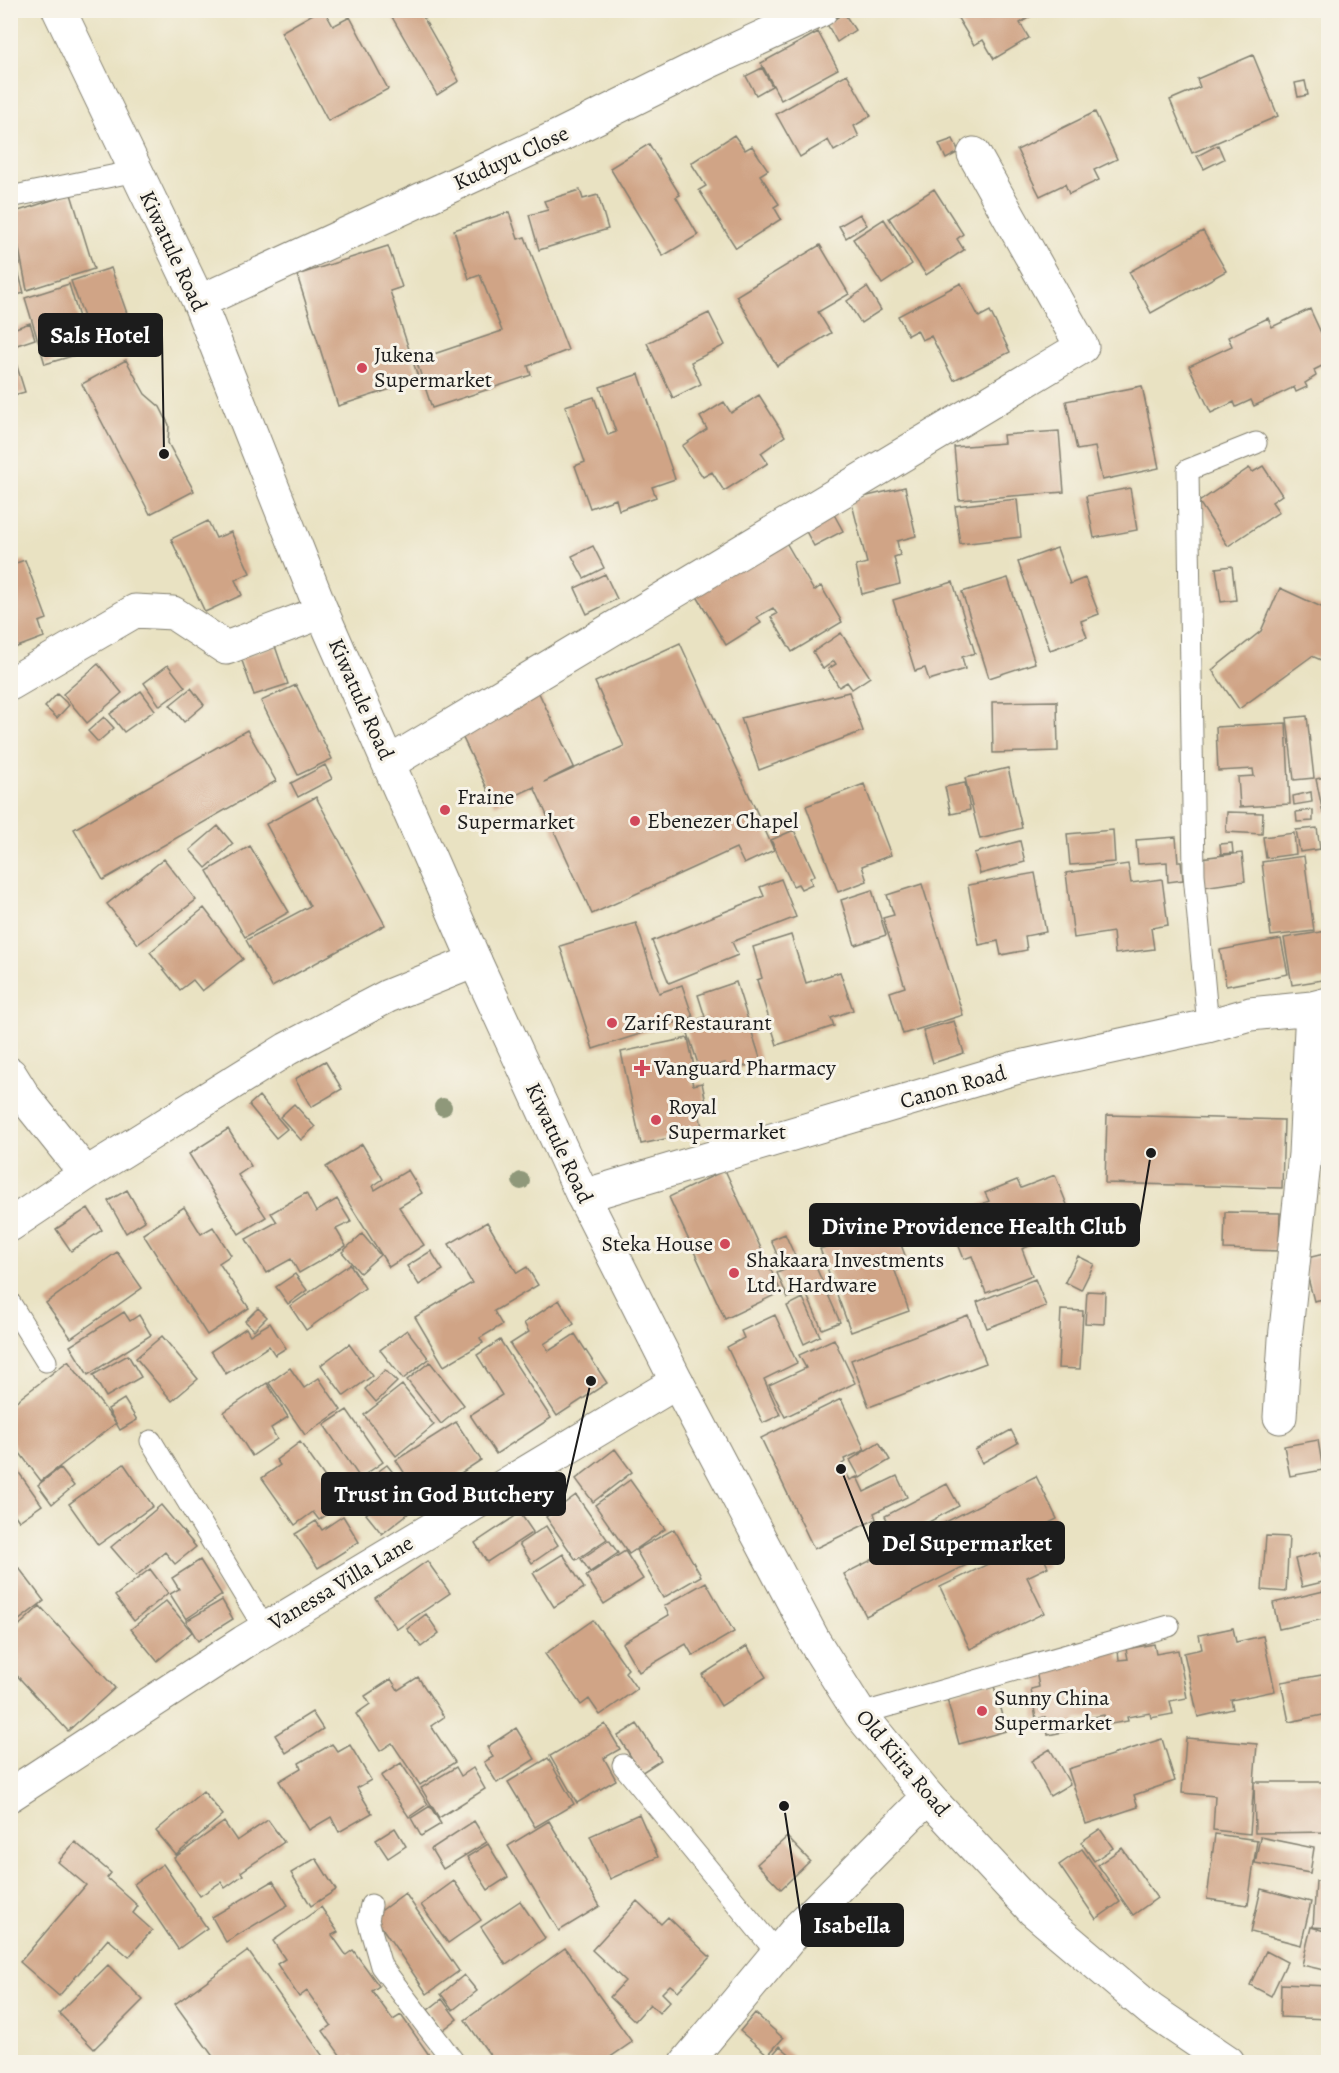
<svg xmlns="http://www.w3.org/2000/svg" width="1339" height="2073" font-family="Alegreya,serif">
<style>
.building{fill:#d0a486}
.lines{fill:none;stroke-linecap:round;stroke-linejoin:round}
.service-casing{stroke:#827f6f;stroke-width:23}
.minor-casing{stroke:#827f6f;stroke-width:35}
.tertiary-casing{stroke:#827f6f;stroke-width:35}
.secondary-casing{stroke:#827f6f;stroke-width:35}
.service{stroke:#fff;stroke-width:21}
.minor{stroke:#fff;stroke-width:33}
.tertiary{stroke:#fff;stroke-width:33}
.secondary{stroke:#fff;stroke-width:33}
.tree{fill:#8f987a}
.poi-dot{fill:#d1495b;stroke:#f7f3e8;stroke-width:2}
.labels{text-anchor:middle;dominant-baseline:central;stroke-width:6;stroke-linejoin:round;paint-order:stroke}
.street-label{font-size:22px;fill:#1c1c1c;stroke:#f7f3e8}
.poi-label{font-size:22px;fill:#1c1c1c;stroke:#f7f3e8;text-anchor:start}
.leader{fill:none;stroke:#1c1c1c;stroke-width:2}
.callout-dot{fill:#1c1c1c;stroke:#f7f3e8;stroke-width:2}
.callout{fill:#1c1c1c;stroke:#1c1c1c;stroke-width:2}
.callout-label{font-size:24px;text-anchor:middle;font-weight:bold;fill:#fff}
</style>
<rect width="100%" height="100%" fill="#f7f3e8"/>
<filter id="ink" filterUnits="userSpaceOnUse"><feTurbulence type="fractalNoise" baseFrequency=".0167" numOctaves="2"/><feDisplacementMap in="SourceGraphic" scale="12" xChannelSelector="R" yChannelSelector="G"/><feConvolveMatrix kernelMatrix="1 2 1 2 8 2 1 2 1" color-interpolation-filters="sRGB"/></filter>
<filter id="wash" filterUnits="userSpaceOnUse"><feTurbulence type="fractalNoise" baseFrequency=".008" numOctaves="4" result="noise"/><feDisplacementMap in="SourceGraphic" scale="24" xChannelSelector="R" yChannelSelector="G"/><feGaussianBlur stdDeviation="1.35" result="paint"/><feColorMatrix in="noise" values="0 0 0 0 0 0 0 0 0 0 0 0 0 0 0 0 0 1.4 0 .05"/><feComposite in="paint" operator="in"/></filter>
<g filter="url(#wash)">
<rect width="100%" height="100%" fill="#e9e2c2"/>
<g id="blocks">
<path class="building" d="M320 10H324L333 26 350 17 388 89 328 121 281 32Z
M388 10H419L459 81 437 95Z
M953 10H1041L1020 23 1029 38 994 59 983 40 974 45Z
M844 13 855 30 837 42 827 24Z
M818 32 838 69 781 100 761 63Z
M1253 55 1278 116 1192 153 1170 100 1200 87 1197 79Z
M762 68 772 86 756 95 746 76Z
M847 74 871 116 854 126 859 137 834 151 828 140 800 157 776 114Z
M1305 81 1308 95 1298 97 1295 83Z
M1095 112 1117 159 1094 170 1099 180 1069 194 1065 184 1040 196 1017 150Z
M734 135 745 150 752 146 768 170 760 175 779 204 774 207 781 219 736 248 699 190 706 186 691 163Z
M953 139 959 152 946 159 939 144Z
M649 144 680 195 676 197 698 235 663 256 610 168Z
M1218 145 1224 159 1204 169 1197 156Z
M934 189 963 234 957 239 964 250 926 275 889 218Z
M580 190 583 199 598 195 608 229 539 250 529 215 548 210 544 201Z
M71 194 94 269 27 290 12 213Z
M509 212 518 239 525 237 568 350 528 366 531 375 432 408 416 360 502 331 480 275 469 279 454 230Z
M860 214 867 225 846 238 839 226Z
M884 219 912 264 882 284 853 239Z
M10 231 20 264 10 267Z
M1203 231 1226 271 1151 313 1129 272Z
M820 245 849 294 818 312 831 333 777 366 736 296Z
M388 246 402 287 390 291 419 380 338 406 297 275Z
M17 267 24 293 10 297V268Z
M111 268 136 339 97 353 71 281Z
M961 283 979 317 990 311 1010 352 954 380 931 336 922 340 917 330 908 335 898 316Z
M69 284 89 351 45 364 25 298Z
M867 287 881 310 861 323 847 301Z
M1310 309 1328 348V363L1314 370 1316 376 1305 383 1307 387 1296 392 1294 387 1254 406 1251 400 1236 407 1234 402 1211 413 1189 366 1232 346 1228 337 1268 318 1272 327Z
M709 313 725 345 691 362 701 384 673 398 647 343Z
M30 323 35 339 14 346 10 330Z
M10 344 25 392 10 396Z
M126 360 145 394 160 407 169 425 168 443 194 491 150 514 82 384Z
M639 374 675 479 652 487 656 497 619 510 616 499 590 508 575 466 585 462 565 406 594 397 608 435 616 432 600 387Z
M1142 386 1159 468 1102 480 1095 447 1077 450 1066 401Z
M759 395 785 436 761 453 768 463 724 491 712 472 703 477 682 446 707 429 700 417 724 402 731 413Z
M1059 431 1064 492 959 500 954 447 1004 443 1003 435Z
M1263 466 1282 495 1272 502 1279 512 1228 546 1199 502 1249 468 1253 472Z
M905 487 916 536 897 541 900 555 894 557 900 584 862 594 856 566 867 563 851 500Z
M1130 488 1137 530 1094 538 1086 496Z
M1017 499 1021 537 960 544 955 506Z
M830 507 843 531 814 546 801 522Z
M208 521 216 538 231 532 250 573 235 580 242 595 205 612 171 539Z
M784 539 814 591 821 586 842 622 792 652 771 617 777 614 773 608 757 617 761 623 726 645 695 593Z
M593 546 604 568 584 578 572 556Z
M1057 548 1070 584 1085 578 1099 614 1081 621 1087 637 1050 650 1018 562Z
M25 560 47 619 39 622 44 637 12 649 10 565Z
M1232 566 1236 600 1221 602 1216 568Z
M605 574 617 599 587 614 575 588Z
M1008 578 1035 663 989 678 962 592Z
M953 582 975 653 962 657 965 669 929 680 925 668 915 671 893 600Z
M1280 588 1328 610V663L1312 656 1239 709 1212 670 1261 631Z
M841 633 870 677 852 689 847 682 839 687 828 669 836 664 834 661 823 669 813 652Z
M680 643 774 850 744 864 736 848 592 914 534 787 495 805 461 734 505 713 502 706 537 689 574 767 544 782 624 746 595 682Z
M275 646 288 684 254 695 241 658Z
M98 664 122 693 87 723 63 694Z
M168 665 185 687 160 706 144 683Z
M296 685 332 759 298 775 261 701Z
M191 688 204 705 184 722 170 705Z
M141 691 155 710 124 732 110 714Z
M849 692 863 731 759 770 741 718Z
M57 694 69 705 57 718 45 707Z
M1057 701 1058 751 993 753 992 702Z
M1307 716 1314 778 1294 780 1287 718Z
M104 717 114 728 98 742 88 731Z
M1286 723 1290 804 1240 807 1238 777 1254 776 1253 769 1218 771 1216 727Z
M247 730 276 781 103 880 74 829Z
M325 765 332 779 298 797 291 783Z
M1008 768 1022 828 980 839 965 778Z
M1328 776V812L1323 813 1316 779Z
M965 783 970 810 951 814 945 787Z
M864 784 891 855 862 866 867 881 838 892 806 806Z
M1311 792 1312 802 1294 805 1293 796Z
M316 797 385 925 272 987 246 940 310 906 266 824Z
M1313 810V821L1297 822 1296 812Z
M1227 812 1263 813 1262 834 1226 832Z
M218 826 233 844 206 868 190 850Z
M1317 828 1320 849 1300 852 1296 830Z
M794 830 815 875 810 878 812 884 801 889 798 884 793 886 771 840Z
M1113 830 1115 862 1070 865 1067 834Z
M1294 833 1296 854 1266 858 1263 837Z
M1176 837 1178 862H1181L1183 880 1168 882 1167 862 1138 864 1136 840Z
M1020 841 1025 862 980 874 974 853Z
M1232 843 1233 853 1221 854 1220 844Z
M250 846 289 912 245 937 207 871Z
M1242 853 1245 881 1203 887 1200 858Z
M1304 856 1314 931 1271 936 1262 862Z
M164 859 196 900 138 944 107 904Z
M1128 864 1131 883 1162 879 1168 925 1151 928 1154 949 1115 954 1113 932 1074 938 1066 873Z
M1035 873 1046 932 1025 936 1027 950 1001 955 998 941 979 945 968 885Z
M781 879 796 917 732 942 738 955 669 983 652 941 764 896 760 887Z
M922 884 963 1015 903 1034 890 992 905 987 883 918 894 915 887 895Z
M872 890 886 935 855 945 841 900Z
M204 908 243 959 202 991 193 980 180 990 150 952Z
M636 923 659 993 682 985 693 1017 593 1049 560 946Z
M1327 931 1328 979 1292 985 1284 938Z
M791 935 806 983 840 972 853 1010 831 1018 834 1026 777 1045 757 980 762 978 753 947Z
M1281 939 1288 974 1226 986 1220 950Z
M736 982 761 1061 727 1072 725 1063 700 1070 685 1024 705 1017 698 995Z
M954 1021 964 1053 933 1063 923 1030Z
M688 1038 696 1076 691 1077 693 1085 702 1083 707 1107 698 1109 703 1131 641 1144 621 1052Z
M325 1061 342 1089 311 1107 295 1079Z
M259 1096 287 1129 276 1138 249 1105Z
M294 1104 315 1127 301 1140 280 1117Z
M1107 1115 1284 1120 1282 1188 1105 1183Z
M228 1129 251 1166 238 1175 266 1217 239 1234 189 1154Z
M362 1144 383 1179 373 1186 375 1190 408 1170 422 1193 399 1207 424 1245 389 1267 326 1167Z
M725 1170 781 1292 725 1319 669 1197Z
M1055 1175 1076 1227 1022 1249 1032 1275 986 1293 972 1256 964 1259 948 1218 989 1201 985 1193 1017 1180 1021 1188Z
M127 1190 145 1221 126 1233 108 1201Z
M306 1193 316 1212 337 1199 351 1222 336 1229 346 1246 299 1273 291 1259 266 1273 246 1239 277 1222 271 1213Z
M184 1207 201 1234 213 1227 231 1255 219 1263 249 1308 207 1335 143 1234Z
M88 1208 102 1230 71 1251 56 1229Z
M1225 1212 1280 1213 1279 1251 1224 1249Z
M487 1222 517 1273 527 1267 538 1285 494 1311 502 1325 480 1338 483 1343 444 1366 415 1317 472 1283 449 1244Z
M893 1223 909 1266 895 1271 909 1311 851 1332 820 1249Z
M362 1234 380 1255 360 1273 342 1252Z
M785 1234 795 1256 780 1262 771 1240Z
M431 1251 443 1270 419 1285 407 1266Z
M117 1252 142 1288 71 1338 46 1303Z
M1328 1253V1298L1314 1301 1303 1259Z
M1078 1256 1094 1264 1081 1290 1065 1282Z
M812 1258 840 1322 822 1329 805 1291 788 1298 777 1273Z
M350 1264 365 1288 306 1330 290 1306Z
M295 1274 307 1290 288 1304 276 1287Z
M1035 1279 1046 1306 987 1328 977 1302Z
M1087 1291 1105 1292 1104 1324 1085 1323Z
M803 1298 820 1336 804 1344 787 1306Z
M559 1300 574 1324 544 1344 549 1351 575 1334 607 1383 557 1416 510 1344 529 1332 524 1323Z
M258 1308 267 1317 254 1330 245 1321Z
M1061 1310 1083 1311 1080 1369 1058 1368Z
M124 1312 130 1321 139 1315 151 1335 88 1375 70 1346Z
M775 1315 797 1363 764 1379 780 1415 763 1423 727 1347 744 1338 741 1331Z
M968 1315 986 1363 869 1407 851 1360Z
M270 1323 286 1348 275 1355 269 1346 226 1374 211 1351 246 1328 250 1335Z
M407 1330 429 1359 403 1379 380 1350Z
M162 1336 198 1379 172 1401 136 1358Z
M834 1339 855 1383 785 1417 769 1385 806 1368 799 1355Z
M500 1340 551 1418 496 1454 470 1415 502 1395 477 1355Z
M349 1344 372 1376 344 1396 321 1365Z
M128 1355 141 1377 106 1397 93 1375Z
M68 1361 116 1423 108 1409 124 1399 137 1420 120 1430 116 1423 41 1481 10 1440V1406Z
M430 1362 464 1405 441 1424 407 1380Z
M290 1368 304 1388 319 1378 341 1410 305 1435 269 1383Z
M385 1370 397 1382 376 1402 365 1389Z
M267 1383 288 1417 271 1428 277 1439 252 1456 224 1412Z
M402 1385 434 1425 396 1456 364 1415Z
M841 1399 865 1450 844 1459 845 1462 842 1464 850 1480 857 1477 864 1492 897 1476 907 1497 874 1513 876 1519 814 1549 761 1438Z
M347 1410 383 1462 360 1478 324 1425Z
M456 1422 481 1460 421 1499 396 1460Z
M1011 1430 1018 1443 982 1463 975 1450Z
M1318 1440 1323 1470 1290 1476 1284 1446Z
M300 1442 343 1503 319 1520 313 1512 295 1525 262 1478 280 1465 276 1460Z
M879 1442 890 1460 860 1478 850 1460Z
M615 1449 632 1472 593 1502 576 1479Z
M10 1460 42 1505 19 1521 10 1508Z
M124 1464 153 1506 98 1545 69 1504Z
M387 1465 419 1505 382 1534 366 1514 380 1503 364 1482Z
M60 1468 74 1486 52 1504 38 1485Z
M1036 1476 1057 1519 866 1616 844 1574Z
M630 1480 665 1529 629 1554 595 1505Z
M947 1484 959 1506 897 1539 885 1516Z
M576 1495 607 1539 576 1560 546 1517Z
M161 1505 196 1547 175 1564 165 1552 136 1576 111 1547Z
M520 1513 533 1532 487 1562 475 1543Z
M343 1516 359 1542 318 1568 295 1534 316 1521 322 1530Z
M546 1526 558 1545 532 1563 519 1544Z
M674 1529 701 1576 663 1598 636 1550Z
M1266 1536 1289 1537 1286 1592 1262 1590Z
M609 1540 618 1553 590 1572 581 1559Z
M1036 1541 1048 1567 1027 1577 1044 1613 970 1649 940 1587Z
M625 1551 643 1579 604 1604 586 1576Z
M1320 1552 1327 1581 1302 1587 1295 1559Z
M563 1554 584 1588 554 1607 533 1573Z
M200 1560 222 1595 186 1619 170 1594 179 1589 172 1578Z
M427 1561 450 1593 397 1629 375 1598Z
M19 1568 44 1601 10 1627V1575Z
M150 1569 168 1593 134 1621 115 1596Z
M706 1582 734 1632 693 1656 686 1644 639 1672 622 1643 669 1615 664 1606Z
M1328 1590V1618L1279 1629 1273 1603Z
M222 1600 233 1619 198 1641 186 1621Z
M166 1601 192 1632 157 1661 131 1629Z
M40 1606 115 1688 68 1731 10 1668V1634Z
M426 1614 439 1633 421 1647 407 1629Z
M593 1620 628 1669 625 1672 637 1689 600 1715 589 1699 581 1705 545 1654Z
M1233 1628 1236 1642 1263 1636 1275 1691 1231 1700 1233 1709 1198 1717 1184 1653 1202 1649 1199 1635Z
M1154 1644 1156 1654 1178 1650 1187 1698 1170 1701 1173 1714 1151 1718 1150 1713 1127 1717 1128 1721 1106 1725 1104 1715 1076 1720 1078 1729 1048 1735 1045 1717 1036 1719 1031 1689 1039 1687 1035 1665 1118 1650 1119 1660 1128 1659 1126 1649Z
M747 1646 766 1677 721 1706 702 1675Z
M1328 1674V1714L1289 1722 1281 1682Z
M418 1677 444 1717 431 1726 455 1762 420 1785 392 1743 380 1751 356 1714 370 1704 365 1696 391 1679 398 1690Z
M993 1682 1006 1731 959 1744 946 1695Z
M312 1712 323 1729 286 1753 275 1735Z
M605 1724 620 1749 604 1758 616 1780 577 1803 550 1756Z
M637 1724 661 1760 641 1773 618 1736Z
M516 1728 535 1759 497 1783 484 1762 493 1757 487 1747Z
M1186 1738 1257 1744 1250 1834 1213 1830 1215 1796 1182 1793Z
M1162 1739 1175 1781 1134 1795 1138 1807 1086 1824 1068 1769Z
M332 1744 338 1752 350 1745 371 1780 357 1788 372 1813 339 1832 331 1817 309 1830 279 1781 301 1768 299 1763Z
M1050 1749 1070 1784 1050 1796 1031 1761Z
M548 1758 574 1804 535 1827 508 1782Z
M401 1763 428 1804 409 1817 381 1776Z
M456 1767 461 1776 473 1768 485 1789 439 1818 421 1788Z
M1254 1782H1328V1832L1255 1833Z
M203 1791 223 1815 176 1855 156 1831Z
M430 1806 441 1824 421 1836 411 1818Z
M639 1814 658 1857 610 1879 590 1836Z
M268 1820 284 1842 241 1872 243 1875 225 1888 221 1882 200 1896 174 1858 224 1822 237 1841Z
M474 1821 487 1842 443 1869 431 1849Z
M549 1821 600 1906 559 1931 508 1846Z
M395 1828 406 1846 388 1858 376 1840Z
M1100 1829 1113 1848 1094 1861 1081 1842Z
M1215 1834 1257 1840 1248 1905 1207 1899Z
M787 1837 810 1861 781 1889 757 1864Z
M1260 1837 1314 1848 1310 1873 1255 1863Z
M75 1842 111 1873 107 1878 138 1906 133 1913 152 1930 129 1957 108 1939 59 1996 20 1962 86 1885 58 1862Z
M488 1844 508 1877 488 1890 467 1857Z
M1122 1848 1157 1898 1133 1915 1098 1865Z
M1082 1849 1120 1902 1096 1919 1059 1865Z
M316 1858 336 1890 311 1906 291 1873Z
M163 1864 207 1928 178 1949 134 1884Z
M273 1881 288 1905 226 1942 212 1917Z
M454 1881 481 1920 448 1943 421 1905Z
M1316 1881 1328 1882V1928L1313 1927Z
M1261 1889 1311 1902 1301 1945 1251 1932Z
M405 1893 459 1971 427 1994 374 1916Z
M520 1901 545 1938 506 1965 481 1927Z
M637 1901 661 1924 668 1917 710 1957 678 1991 670 1985 662 1993 670 2001 659 2013 650 2004 635 2021 610 1997 625 1981 592 1950Z
M321 1907 338 1932 332 1935 346 1955 353 1950 379 1986 372 1991 393 2020 401 2015 434 2062H358L353 2055 345 2062 323 2031 331 2025 307 1991 299 1997 277 1964 285 1959 273 1941Z
M1311 1927 1328 1932V1971L1302 1965Z
M565 1948 632 2042 603 2062H495L465 2020Z
M248 1951 327 2062H217L175 2004Z
M1266 1951 1287 1962 1271 1996 1250 1985Z
M108 1965 143 2000 94 2049 59 2013Z
M464 1975 477 1991 453 2010 441 1994Z
M1281 1984 1328 1986V2019L1280 2017Z
M442 1999 457 2019 443 2030 428 2010Z
M755 2013 783 2038 768 2055 740 2031Z
M780 2046 794 2058 790 2062H773L769 2059Z"/>
</g>
</g>
<g filter="url(#ink)">
<use href="#blocks" fill-opacity="0" stroke="#827f6f" stroke-width="1.5"/>
<g class="lines">
<g class="service-casing">
<path id="service" d="M10 197 136 171
M1208 1026 1194 874 1188 470 1256 443
M10 1303 46 1361
M151 1441 265 1629
M860 1714 1169 1626
M623 1765 777 1953
M371 1905 368 1920 381 1966 454 2062"/>
</g>
<g class="minor-casing">
<path id="minor" d="M199 302 559 136 708 62 821 10
M10 684 135 611 173 613 226 648 322 612
M389 763 1082 347 974 154
M10 1074 25 1098 86 1174
M583 1196 1015 1068 1208 1026 1250 1014 1312 1008 1328 1004
M10 1225 86 1174 287 1049 388 996 475 961
M1280 1417 1285 1339 1305 1154 1312 1008
M687 2062 800 1926 928 1797"/>
</g>
<g class="tertiary-casing">
<path id="tertiary" d="M10 1795 244 1642 677 1382"/>
</g>
<g class="secondary-casing">
<path id="secondary" d="M59 10 199 302 322 612 475 961 583 1196 677 1382 814 1641 860 1714 928 1797 1034 1911 1151 2010 1228 2062"/>
</g>
<use href="#service" class="service"/>
<use href="#minor" class="minor"/>
<use href="#tertiary" class="tertiary"/>
<use href="#secondary" class="secondary"/>
</g>
<g class="tree">
<circle cx="443" cy="1107" r="9"/>
<circle cx="521" cy="1181" r="9"/>
</g>
</g>
<g class="poi-dot">
<circle cx="362" cy="368" r="6"/>
<circle cx="445" cy="810" r="6"/>
<circle cx="635" cy="821" r="6"/>
<circle cx="612" cy="1023" r="6"/>
<path d="M639 1059h6v6h6v6h-6v6h-6v-6h-6v-6h6z"/>
<circle cx="656" cy="1120" r="6"/>
<circle cx="725" cy="1244" r="6"/>
<circle cx="734" cy="1273" r="6"/>
<circle cx="982" cy="1711" r="6"/>
</g>
<g class="labels">
<g class="street-label">
<text transform="translate(511 158) rotate(-25)">Kuduyu Close</text>
<text transform="translate(173 251) rotate(65)">Kiwatule Road</text>
<text transform="translate(361 699) rotate(66)">Kiwatule Road</text>
<text transform="translate(953 1087) rotate(-16)">Canon Road</text>
<text transform="translate(559 1143) rotate(65)">Kiwatule Road</text>
<text transform="translate(341 1583) rotate(-31)">Vanessa Villa Lane</text>
<text transform="translate(903 1763) rotate(50)">Old Kiira Road</text>
</g>
<g class="poi-label">
<text x="374" y="355">Jukena<tspan x="374" dy="25">Supermarket</tspan></text>
<text x="457" y="797">Fraine<tspan x="457" dy="25">Supermarket</tspan></text>
<text x="647" y="821">Ebenezer Chapel</text>
<text x="624" y="1023">Zarif Restaurant</text>
<text x="654" y="1068">Vanguard Pharmacy</text>
<text x="668" y="1107">Royal<tspan x="668" dy="25">Supermarket</tspan></text>
<text x="713" y="1244" text-anchor="end">Steka House</text>
<text x="746" y="1260">Shakaara Investments<tspan x="746" dy="25">Ltd. Hardware</tspan></text>
<text x="994" y="1698">Sunny China<tspan x="994" dy="25">Supermarket</tspan></text>
</g>
</g>
<path class="leader" d="M164 454L162 335M1151 1153L1139 1225M591 1381L565 1494M841 1469L870 1543M784 1806L802 1925"/>
<g class="callout-dot">
<circle cx="164" cy="454" r="6"/>
<circle cx="1151" cy="1153" r="6"/>
<circle cx="591" cy="1381" r="6"/>
<circle cx="841" cy="1469" r="6"/>
<circle cx="784" cy="1806" r="6"/>
</g>
<g class="callout">
<rect x="39" y="314" width="123" height="42" rx="6"/>
<rect x="810" y="1204" width="329" height="42" rx="6"/>
<rect x="322" y="1473" width="243" height="42" rx="6"/>
<rect x="870" y="1522" width="194" height="42" rx="6"/>
<rect x="802" y="1904" width="101" height="42" rx="6"/>
</g>
<g class="callout-label">
<text x="100" y="343">Sals Hotel</text>
<text x="974" y="1234">Divine Providence Health Club</text>
<text x="444" y="1502">Trust in God Butchery</text>
<text x="967" y="1551">Del Supermarket</text>
<text x="852" y="1933">Isabella</text>
</g>
<rect width="1339" height="2073" fill="none" stroke="#f7f3e8" stroke-width="36"/>
</svg>
